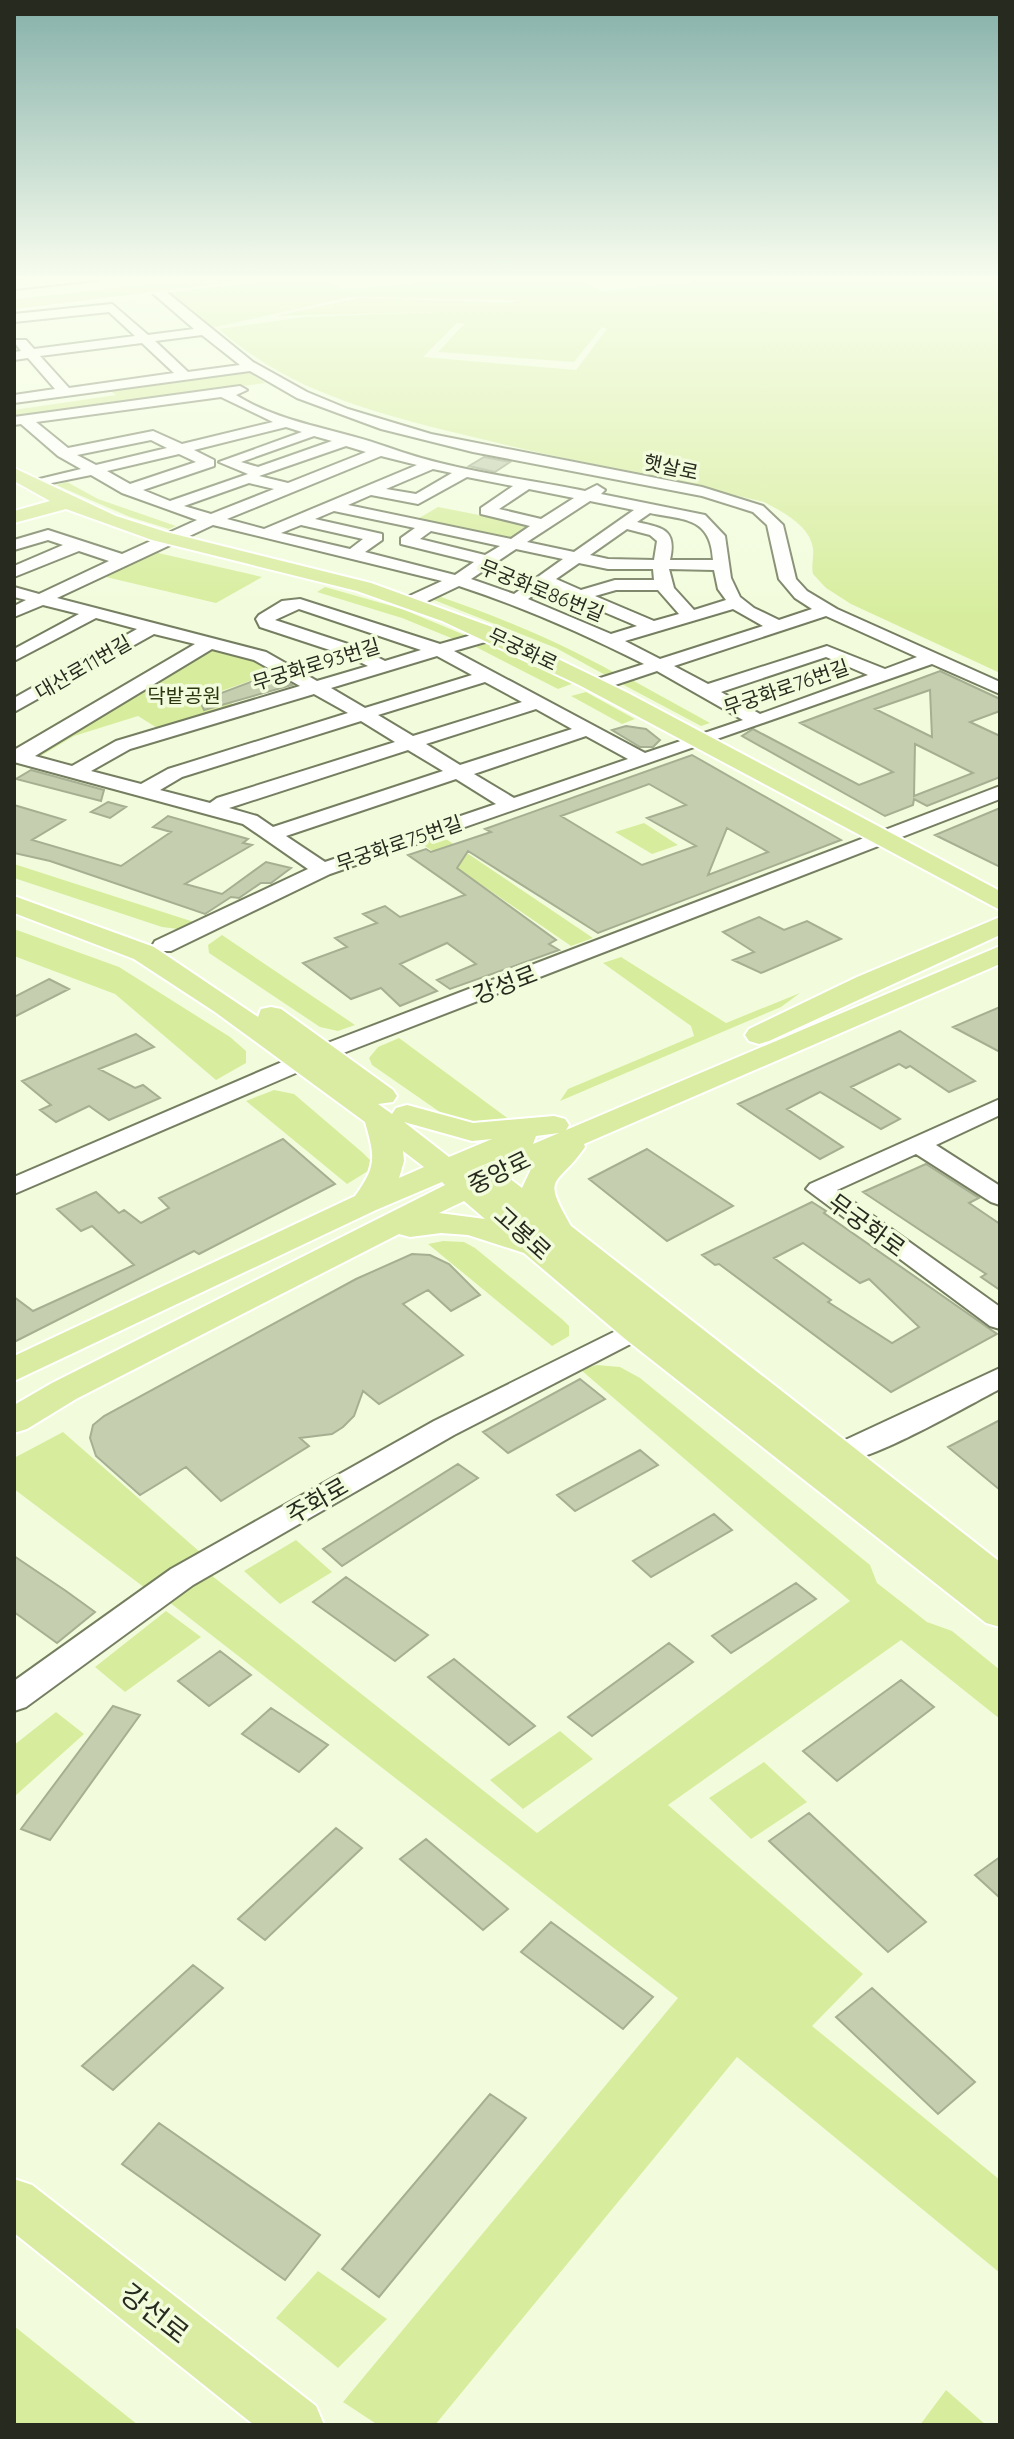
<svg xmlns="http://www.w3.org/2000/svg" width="1014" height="2439" font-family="Quicksand,'Noto Sans KR',sans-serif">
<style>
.green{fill:#d7ed9d;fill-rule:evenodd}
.building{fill:#c5ceaf;stroke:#a6af91;stroke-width:2;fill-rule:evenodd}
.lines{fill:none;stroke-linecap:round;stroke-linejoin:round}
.minor-casing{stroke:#757e61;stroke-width:4}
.major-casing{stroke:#fff;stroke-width:4}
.minor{fill:#fff;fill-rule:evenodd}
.major{fill:#daeca1;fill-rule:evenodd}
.labels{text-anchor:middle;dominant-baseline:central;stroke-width:7;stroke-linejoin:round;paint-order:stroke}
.far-street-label{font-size:20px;fill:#272a1e;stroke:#f2fcdc}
.far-park-label{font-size:20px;fill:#2d370f;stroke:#f2fcdc}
.street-label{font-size:24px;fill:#272a1e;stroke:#f2fcdc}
.near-street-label{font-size:28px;fill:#272a1e;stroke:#f2fcdc}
</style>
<rect width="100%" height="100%" fill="#f2fcdc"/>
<path class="green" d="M293 276H324L341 290 412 284 402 276H428L437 281 482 276H575L602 292 726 276H1000V673L851 604 826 588 813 574C811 565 814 558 813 549 811 526 781 511 764 502 667 478 569 461 473 437 382 415 290 393 219 329L304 317 435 312 275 316 361 298 509 303 520 300 348 297 212 328 166 290ZM457 323 464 324 438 352 574 362 602 327 607 329 576 370 423 357Z
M246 370 265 383 14 417V410L116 395 109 390Z
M67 482 98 499 176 526 169 529 130 517 56 485Z
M438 507 535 526 514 541 414 521Z
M154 552 262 577 216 603 106 577Z
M325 587 402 609 467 636 456 640 402 618 317 592Z
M441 597C502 618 559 642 615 673L607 676 556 648 434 600Z
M489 642 574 683 558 689 476 647Z
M211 645 237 651 280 670 216 693 239 708 162 731 138 716 74 736 39 757 28 754Z
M632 680 710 723 701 726 620 683Z
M586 692 635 719 622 724 571 696Z
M644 823 678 845 652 854 615 832Z
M443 837 593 938 571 946 422 844Z
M14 864 197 923 178 929 162 927 14 878Z
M14 929 119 967 230 1037 246 1051V1063L216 1080 115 994 14 956Z
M222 935 355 1025 338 1031 320 1027 209 953 208 945Z
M621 957 726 1023 800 993 781 1007 560 1101 568 1089 694 1036 691 1026 603 963Z
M399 1038 510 1120 484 1126 447 1117 372 1065 369 1058 378 1047Z
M274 1090 294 1094 363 1153 370 1160 368 1171 347 1184 246 1101Z
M443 1241 464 1242 475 1248 563 1320 569 1326V1336L552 1346 428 1244Z
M597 1365 620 1367 640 1378 870 1565 877 1583 927 1622 952 1631 1000 1670V1719L901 1640 668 1805 863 1974 812 2026 1000 2180V2273L737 2057 435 2425H378L343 2402 678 1998 169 1602 211 1575 537 1833 850 1601 581 1370Z
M63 1432 201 1553 145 1588 14 1489V1458Z
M296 1540 332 1572 280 1604 244 1571Z
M166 1611 201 1637 125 1692 95 1667Z
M56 1712 84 1734 14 1797V1745Z
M560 1731 593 1759 523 1809 490 1780Z
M764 1762 807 1802 751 1839 709 1798Z
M318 2271 387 2319 338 2368 276 2318Z
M14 2326 138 2425H14Z
M946 2390 986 2425H920Z"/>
<path class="building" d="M484 457 510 462 495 472 469 466Z
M940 671 1000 699V711L970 722 1000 736V777L927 806 914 799 913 805 885 816 742 736 753 729 859 785 893 772 800 723ZM930 690 932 737 875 709ZM915 744 973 773 914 796Z
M272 674 292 685 204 710 200 701Z
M626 726 646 729 660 740 653 747H640L612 730Z
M692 755 841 840 598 933 468 851 457 868 556 940 549 944 559 950 450 989 437 980 476 964 447 943 400 964 437 991 400 1006 381 988 351 999 303 963 347 947 335 938 377 923 363 914 385 906 400 917 465 895 408 855 426 849 431 852 491 832 485 829ZM649 784 686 805 647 818 696 846 642 865 561 816ZM727 828 768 852 708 875Z
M31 770 104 790 101 801 16 779Z
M108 802 126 807 110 818 91 812Z
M14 805 65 820 32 840 121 866 171 832 153 827 168 816 248 839 243 843 252 845 185 884 222 894 266 862 291 868 271 883H261L239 898 231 897 205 914 50 861 14 853Z
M1000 808V867L935 835Z
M759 917 784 930 807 921 841 939 761 973 733 960 754 952 723 932Z
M49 979 69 989 14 1017V997Z
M1000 1007V1052L953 1027Z
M900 1031 975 1081 949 1092 910 1066 906 1068 899 1064 851 1087 900 1119 881 1129 820 1092 787 1109 843 1147 820 1159 738 1104Z
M136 1034 154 1047 99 1069 135 1088 143 1085 160 1098 109 1120 89 1106 56 1122 40 1110 51 1105 22 1081Z
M283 1139 335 1184 199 1254 194 1251 14 1342V1297L33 1311 134 1265 92 1226 81 1231 57 1209 96 1192 119 1213 124 1210 141 1223 169 1208 159 1198Z
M647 1149 733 1206 667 1241 589 1179Z
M926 1164 979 1198 969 1203 1000 1224V1290L981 1277 986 1274 863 1192Z
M812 1202 826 1211 824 1213 997 1334 891 1392 719 1264 715 1265 702 1255ZM803 1243 860 1283 869 1279 919 1327 892 1343 828 1302 831 1300 774 1258Z
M412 1254 430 1255 449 1264 480 1295 451 1311 428 1290 403 1304 463 1355 379 1404 363 1391 354 1416 343 1427 332 1434 300 1438 309 1446 221 1501 186 1467 140 1495 96 1456 90 1438 93 1425 104 1416 356 1279Z
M580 1379 605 1399 508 1453 483 1432Z
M1000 1420V1490L948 1447Z
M640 1450 658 1465 575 1511 557 1495Z
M458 1464 478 1478 342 1566 323 1549Z
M714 1514 732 1530 651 1577 633 1561Z
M14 1556 66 1591 95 1612 57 1643 14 1612Z
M346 1577 428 1635 395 1661 313 1602Z
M796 1583 816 1599 731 1653 712 1636Z
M669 1643 693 1662 592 1736 568 1717Z
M220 1651 251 1675 209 1706 178 1681Z
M454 1659 535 1726 509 1745 428 1677Z
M901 1680 934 1707 837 1781 803 1751Z
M113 1706 140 1715 50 1840 21 1829Z
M271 1708 328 1745 299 1772 242 1734Z
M809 1813 926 1922 888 1952 769 1841Z
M336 1828 362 1848 265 1940 238 1919Z
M426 1839 508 1909 483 1930 400 1859Z
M1000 1857V1898L975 1875Z
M551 1922 653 1997 623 2029 521 1952Z
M193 1965 223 1988 113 2090 82 2066Z
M872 1988 975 2082 938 2114 836 2017Z
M490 2094 526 2118 379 2297 342 2269Z
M159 2123 320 2235 285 2280 122 2164Z"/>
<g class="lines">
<g class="minor-casing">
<path id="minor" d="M67 276H102L96 280 14 289V281Z
M150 285H158L253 362 307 392 348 409 431 434 702 487 763 506 783 525 796 579 807 591 837 609 1000 682V694L932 664 330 874 171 951H155L152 946 155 941 308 869 243 824 14 762V750L195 644 154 634 14 712V698L137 629 96 618 14 661V649L79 614 43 605 14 617V606L26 600 14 597V587L39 594 109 561 79 551 14 577V566L63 545 48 540 14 550V540L48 530 122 554 197 520 122 493 91 475 27 488V482L81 469 58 456 21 424 14 425V417L240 386 247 390 236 395C282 424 338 429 387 447 449 470 520 478 585 491L597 485 605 490 601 494 705 515 725 536 731 578 740 597 754 608 779 620 812 609 795 598 779 579 767 525 753 512 702 496 473 452 381 429 297 398 250 371 14 403V395L55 389 28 358 14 360V352L21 351 15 343 16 340H26L34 349 135 336 109 312 14 322V314L112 304 148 335 194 329 150 291ZM202 335 240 365 188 372 155 341ZM142 343 174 373 69 388 40 356ZM221 397 273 422 182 444 153 431 68 448 36 422ZM286 427 302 432 219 462 248 474 170 501 143 490 214 466V460L194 450ZM314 436 332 441 258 467 241 462ZM151 440 167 448 96 465 77 455ZM346 446 366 452 288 483 259 476ZM179 454 196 462 130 484 107 471ZM381 456 417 465 264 529 227 519ZM433 469 452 473 416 494 386 489ZM467 477 513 486 481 508V514L530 526 511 539 348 505 371 495 418 504ZM249 483 274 489 211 514 184 506ZM529 489 574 498 541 519 499 509ZM590 501 634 510 574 552 527 542ZM334 511 415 528 401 538V544L474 562 455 575 365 552 382 540V534L315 519ZM650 513C684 520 711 517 713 560H670C677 529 663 528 637 522ZM213 525 442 581 405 598 403 602 405 606H417L459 586C523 607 584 634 644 664L591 681 588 685 591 689H603L657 671 743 720 645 753 454 651 499 638 502 634 499 630 493 629 440 644 300 599 282 601 259 615 256 619 260 627 345 655 368 666 317 681 266 652 57 598ZM301 525 363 539 350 549 281 533ZM627 529 650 535 657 541 654 560 608 559 590 555ZM431 531 500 546 485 555 420 539ZM516 549 563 559 514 594 471 579ZM579 563 608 569H653L654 580H615L581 590 556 579ZM669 569 714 570 718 589 726 600 694 610 674 588ZM545 587 637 626 611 634 528 599ZM616 590H658L679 614 654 621 595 596ZM299 609 421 650 385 661 357 647 275 620ZM733 609 763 626 660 659 625 641ZM826 616 917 657 885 669 827 646 708 684 674 666ZM212 649 254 660 300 686 116 741 72 766 35 756ZM437 656 472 675 365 708 331 688ZM826 657 868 675 760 714 721 692ZM485 682 522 702 413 736 378 715ZM314 694 348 713 168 769 141 784 91 771 130 749ZM536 709 572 729 460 765 426 744ZM361 721 395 742 217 798 210 803 160 790 182 777ZM586 736 628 759 514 798 474 774ZM408 750 443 771 273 827 257 816 229 808ZM456 779 496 804 325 862 286 836Z
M1000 786V799L333 1057 14 1194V1177L317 1047Z
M1000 1099V1115L936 1145 1000 1186V1205L991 1202 916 1154 837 1190 1000 1307V1329L990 1326 806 1189 810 1184Z
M636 1321 646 1324 650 1330 646 1336 454 1435 193 1585 26 1707 14 1711V1681L171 1569 434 1421Z
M1000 1368V1389C968 1405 857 1471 828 1462L823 1455 828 1448Z"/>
</g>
<g class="major-casing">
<path id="major" d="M220 276H262L255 280 14 309V299Z
M14 468 116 516 166 532 371 583 492 627 628 693 1000 891V910L579 685 442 621 357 591 152 540 66 509 14 523V511L50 501 14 481Z
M14 896 154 947 258 1017 261 1009 271 1007 281 1009 393 1090 397 1096 393 1102 378 1104 392 1114 396 1108 407 1105 473 1123 554 1116 565 1119 569 1125 566 1130 1000 946V964L584 1144 585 1147C557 1188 540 1173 571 1226L1000 1562V1627L986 1623 624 1338 524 1253 468 1235 441 1233 410 1237 399 1234 76 1399 27 1429 14 1433V1405L52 1383 445 1185 442 1182 376 1210 14 1381V1356L355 1196C377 1166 375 1157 365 1122L215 1012 134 959 14 913ZM404 1122 472 1141 492 1139 449 1157ZM559 1133 533 1144 536 1136ZM403 1151 424 1167 399 1178 404 1161ZM498 1159 469 1173 467 1172ZM532 1167 522 1188 509 1178ZM464 1201 485 1219 439 1213Z
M1000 917V935L769 1041 759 1044 749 1041 745 1035 749 1029 857 977Z
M14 2179 32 2185 316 2406 324 2425H254L14 2233Z"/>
</g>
<use href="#minor" class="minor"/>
<use href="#major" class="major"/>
</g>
<linearGradient id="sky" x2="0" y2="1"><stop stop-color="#85b0a9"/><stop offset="0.45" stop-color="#f9feef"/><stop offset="1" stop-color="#f9feef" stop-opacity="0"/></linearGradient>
<rect width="1014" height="617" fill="url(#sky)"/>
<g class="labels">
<g class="far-street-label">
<text transform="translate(671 467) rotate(12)">햇살로</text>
<text transform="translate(542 590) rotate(22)">무궁화로86번길</text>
<text transform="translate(523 649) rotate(25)">무궁화로</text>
<text transform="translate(316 664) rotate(-17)">무궁화로93번길</text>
<text transform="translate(83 667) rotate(-30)">대산로11번길</text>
<text transform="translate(786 687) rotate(-19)">무궁화로76번길</text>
<text transform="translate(399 843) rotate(-19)">무궁화로75번길</text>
</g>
<g class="far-park-label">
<text x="184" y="695">닥밭공원</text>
</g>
<g class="street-label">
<text transform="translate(505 984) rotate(-21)">강성로</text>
<text transform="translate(499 1172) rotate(-26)">중앙로</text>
<text transform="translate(867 1225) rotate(36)">무궁화로</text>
<text transform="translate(523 1233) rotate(42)">고봉로</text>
<text transform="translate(317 1500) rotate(-30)">주화로</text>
</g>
<g class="near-street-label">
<text transform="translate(155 2313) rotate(38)">강선로</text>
</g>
</g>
<rect width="1014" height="2439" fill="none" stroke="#272a1e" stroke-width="32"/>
</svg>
